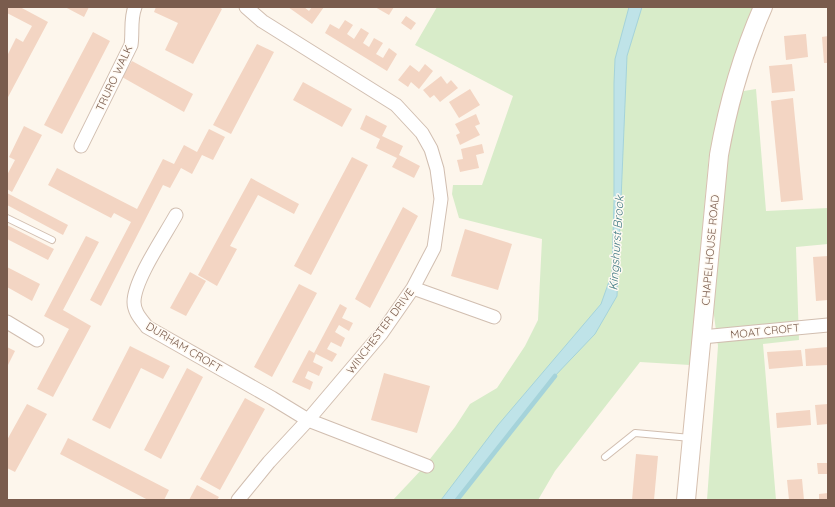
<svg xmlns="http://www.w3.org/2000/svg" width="835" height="507" font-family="Quicksand,sans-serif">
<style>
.green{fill:#d8ecc9}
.water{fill:#bfe3e8;stroke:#a5d3da}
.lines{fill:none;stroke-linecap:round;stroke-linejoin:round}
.stream{stroke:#a5d3da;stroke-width:4.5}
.building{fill:#f3d5c3}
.lane-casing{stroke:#d1beb0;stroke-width:8}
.street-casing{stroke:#d1beb0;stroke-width:15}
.secondary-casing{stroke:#d6c0b0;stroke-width:20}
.lane{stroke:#fff;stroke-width:6}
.street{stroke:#fff;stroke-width:13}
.secondary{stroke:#fff;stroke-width:18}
.labels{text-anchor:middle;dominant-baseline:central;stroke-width:3;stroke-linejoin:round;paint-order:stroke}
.street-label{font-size:11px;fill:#7a5c4d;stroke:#fffaf3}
.water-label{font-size:12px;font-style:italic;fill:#437c86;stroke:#fffaf3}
</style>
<rect width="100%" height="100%" fill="#fdf6ec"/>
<path class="green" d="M437 7H755L730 70 709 156 690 365 640 362 555 471 538 500H393L423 468 455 427 470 404 497 388 525 346 538 320 542 239 459 218 452 194 453 185H482L513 96 415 45Z
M756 89 766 211 828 208V244L796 247 799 340 763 344 776 500H707L718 346 712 300 729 143 738 92Z"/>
<path class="water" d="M629 7H642L627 56 617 296 595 334 552 379 457 500H441L498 425 601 304 612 273 614 201V83L615 59Z"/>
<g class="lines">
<path class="stream" d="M457 500 555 376"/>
</g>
<path class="building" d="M7 7H20L48 22 7 99V56L16 38 23 42 32 26 7 13Z
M65 7H89L84 17Z
M156 7H219L222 9 193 64 165 50 178 23 154 12Z
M288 7H304L309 11 312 7H324L312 24Z
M375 7H394L389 15Z
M406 16 416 23 411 30 401 23Z
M345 20 353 25 347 34 354 39 361 28 369 33 363 43 369 47 374 38 383 43 376 54 383 58 389 48 397 54 387 71 325 33 330 24 339 29Z
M93 32 110 41 62 134 44 125Z
M806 34 808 57 786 60 784 36Z
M828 36V63H824L822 37Z
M257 44 274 52 231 134 213 125Z
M132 61 193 94 184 112 122 77Z
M425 64 433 71 419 89 411 82 408 87 398 80 410 65 419 72Z
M792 64 795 91 772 93 769 66Z
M441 76 447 84 451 80 458 88 440 102 434 95 430 98 423 90Z
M303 82 352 109 342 127 293 100Z
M470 89 480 105 459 118 449 102Z
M793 98 803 200 781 202 771 101Z
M476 114 480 124 475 126 480 135 460 145 456 135 460 133 455 124Z
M366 115 387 126 382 136 403 146 399 155 420 166 414 178 392 167 397 158 376 148 380 139 360 129Z
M24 126 42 135 12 192 7 189V175L15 160 9 157Z
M209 129 225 137 213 160 202 155 192 174 181 168 170 188 163 185 101 306 90 300 131 222 114 213 111 218 48 185 57 168 137 209 163 159 174 164 184 145 197 152Z
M482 144 484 153 476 155 479 168 460 172 457 160 463 159 461 149Z
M352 157 368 165 311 275 294 266Z
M251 178 299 204 294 214 258 195 230 246 237 249 217 286 198 275Z
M7 193 68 225 63 235 7 205Z
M403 207 418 216 370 308 355 299Z
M7 225 54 249 48 260 7 239Z
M465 229 512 244 498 290 451 276Z
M86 236 99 242 63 310 91 326 53 397 37 389 69 329 44 316Z
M828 256V300L816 301 813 257Z
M7 267 40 284 32 301 7 287Z
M190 272 206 281 186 316 170 308Z
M299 284 317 293 272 377 254 367Z
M340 304 347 308 342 318 353 323 349 331 339 325 335 332 345 338 341 347 331 342 327 349 337 354 332 362 316 354 313 362 323 367 319 376 308 371 305 378 313 382 310 390 292 382 309 350 314 353Z
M130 346 170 366 163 379 141 368 110 429 92 420Z
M7 347 15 351 7 367Z
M828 347V365L806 366 805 349Z
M801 350 803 366 769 369 767 352Z
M187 368 203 377 161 459 144 450Z
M384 373 430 386 417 433 371 420Z
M245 398 265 409 220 490 200 479Z
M27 404 47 414 15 472 7 468V440Z
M828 404V424L817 425 815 405Z
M810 410 811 425 777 428 776 413Z
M68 438 169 490 164 500H148L60 454Z
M636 454 658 456 654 500H632Z
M817 463H828V474H818Z
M802 479 804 500H789L787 480Z
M197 485 219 497 217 500H189Z
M828 493V500H819V494Z"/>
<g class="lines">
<g class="lane-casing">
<path id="lane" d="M7 218 52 240
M605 457 635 433 691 438"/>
</g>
<g class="street-casing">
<path id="street" d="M81 146 131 45C133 33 130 19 135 7
M176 215C165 235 134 280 134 302 134 312 141 319 147 327L272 398 308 420 427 466
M413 288 494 317
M7 322 37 340
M702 337 828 325
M238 500 269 462 308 420 381 334 413 288 434 248 441 199 437 169 431 149 422 133 396 105 262 21 246 7"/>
</g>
<g class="secondary-casing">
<path id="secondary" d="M686 500 719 155C728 104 742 55 763 7"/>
</g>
<use href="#lane" class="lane"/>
<use href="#street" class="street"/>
<use href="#secondary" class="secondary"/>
</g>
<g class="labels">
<g class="street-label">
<text transform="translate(114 78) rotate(-65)">TRURO WALK</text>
<text transform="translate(710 250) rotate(-85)">CHAPELHOUSE ROAD</text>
<text transform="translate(380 331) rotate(-53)">WINCHESTER DRIVE</text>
<text transform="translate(765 331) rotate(-6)">MOAT CROFT</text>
<text transform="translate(184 347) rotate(31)">DURHAM CROFT</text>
</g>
<g class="water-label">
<text transform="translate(616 243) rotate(-86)">Kingshurst Brook</text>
</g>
</g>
<rect width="835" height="507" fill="none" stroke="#7a5c4d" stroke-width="16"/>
</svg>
